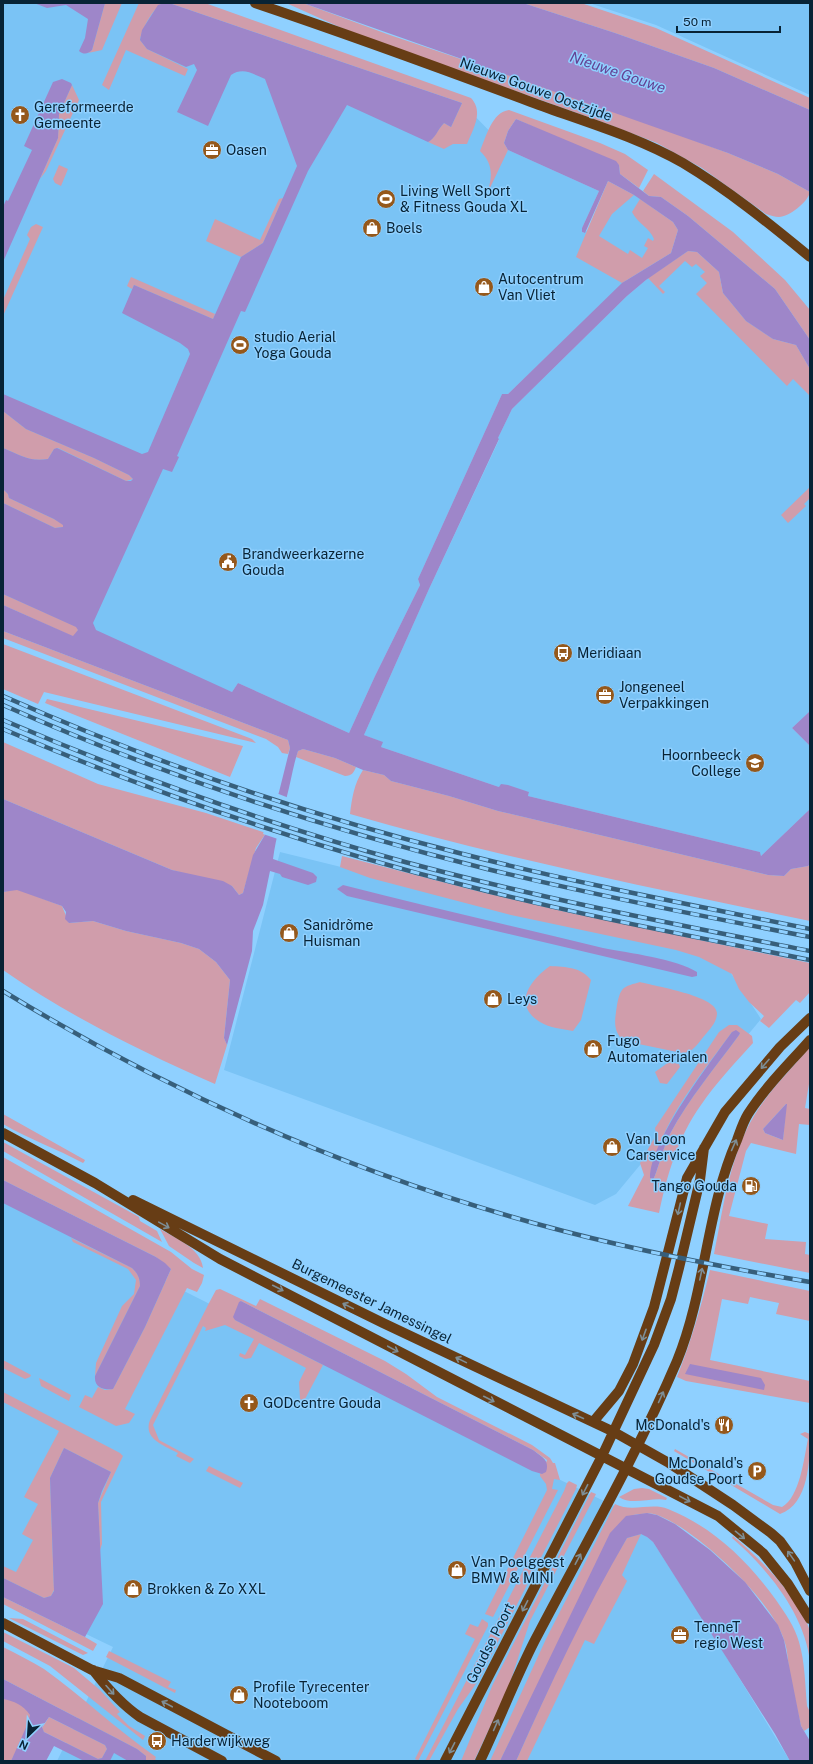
<svg xmlns="http://www.w3.org/2000/svg" width="813" height="1764" font-family="'Public Sans',sans-serif">
<style>
.built{fill:#7ac3f5}
.green{fill:#d09dab;fill-rule:evenodd}
.water{fill:#9e86c9;fill-rule:evenodd}
.pier{fill:#8fd0ff}
.lines{fill:none;stroke-linecap:round;stroke-linejoin:round}
.major{stroke:#673d15;stroke-width:10}
.rail-casing{stroke:#375f7b;stroke-width:4.5}
.rail{stroke:#8fd0ff;stroke-width:3;stroke-dasharray:9;stroke-linecap:butt}
.oneway{stroke:#7d8e96}
.labels{text-anchor:middle;dominant-baseline:central;stroke-width:3;stroke-linejoin:round;paint-order:stroke}
.street-label{font-size:14px;fill:#082335;stroke:#8fd0ff}
.poi-label{font-size:14px;fill:#082335;stroke:#8fd0ff;text-anchor:start}
.water-label{font-size:15px;font-style:italic;fill:#644294;stroke:#8fd0ff}
</style>
<rect width="100%" height="100%" fill="#8fd0ff"/>
<path class="built" d="M3 3H141L158 5 169 3 462 103 508 150 599 191 582 228V232L584 233 633 194 645 202 678 230 508 394H502L418 579 420 585 375 676 349 733 238 683 232 692 3 605Z
M589 3H810V95L656 25Z
M688 251 746 321 773 339 810 369V711L792 728 810 746V809L761 856 760 852 528 796 529 792 499 787 381 747 382 742 364 735 429 589 499 440 498 438 512 409 627 296 646 280Z
M280 852 723 961 761 1019 616 1194 595 1205 224 1070Z
M3 1200 548 1474 633 1515 647 1537 653 1542 706 1624 790 1761H57L113 1647 3 1594Z"/>
<path class="green" d="M105 3H122L102 50 88 53 92 50Z
M139 3H164C153 7 142 29 140 40L147 49 188 69 185 76 126 50 109 90 102 85Z
M169 3H205L471 98C484 112 473 129 467 144H453L444 149 428 142C435 138 438 129 444 123L451 127 462 103Z
M286 3H303L387 34 628 116 728 153 778 174 810 192C808 202 789 217 779 217 775 217 770 215 766 214L702 168 657 143 605 123 353 33Z
M523 3H581L656 28 810 98V110L714 68 615 33Z
M72 85 79 100 46 171 40 179 58 138 59 114Z
M509 110 600 143 625 154 648 170 639 188 620 174 619 165 516 119 508 131 504 143 508 150 489 190H488C493 175 492 162 480 151 486 137 492 112 509 110Z
M59 165 68 169 61 186 55 183 53 179Z
M654 174 733 232 785 280 810 310V340L775 289 688 216 661 197 649 196 643 191Z
M608 181 634 195 612 214 599 236 628 254 630 250 642 258 648 248 644 246 648 238 653 241 654 239C650 228 637 223 632 212L640 199 673 222 678 230 671 253 622 283 576 257Z
M283 198 263 243 241 257 206 241 215 219 260 240 279 199Z
M36 224 43 227 3 316V300L30 239 27 235 31 227Z
M688 251 697 252 719 272 723 293 746 321 773 339 796 345 810 369V396L793 379 787 386 696 294 707 283 700 276 705 272 696 264 692 267 685 261 659 286 665 292 663 294 648 278Z
M131 277 215 314 213 319 134 285 132 289 127 286Z
M3 411 26 429 94 458 129 475 133 479 126 481 58 448 54 449 48 459C29 462 20 455 3 448Z
M810 487V498L804 504 806 506 788 523 781 515Z
M3 489 8 494 9 498 54 519 64 525 63 527 55 528 3 503Z
M3 594 77 627 78 630 74 637 3 605Z
M3 631 288 740 290 748 288 754 282 753 278 747 266 739 3 638Z
M3 644 252 739 256 743 44 692 38 704 3 689Z
M47 699 243 746 230 777 45 703Z
M3 742 98 784 206 813 266 833 256 848 243 893 239 895 232 886 172 870 3 799Z
M303 749 335 758 356 767C354 772 352 776 345 776L296 757 298 751Z
M363 770 384 775 391 781 449 796 498 811 768 875 784 876 791 869 808 866 810 864V921C656 889 502 858 350 814 352 798 354 784 363 770Z
M342 856 481 892 566 912 810 963V992L800 1003 796 1000 769 1028 760 1021 764 1016 749 1002 739 989 732 974 699 957 676 950 511 915 370 878 340 867Z
M17 889 62 906 69 923 93 921 126 931 181 943 199 949 216 962 230 980 224 1038 227 1045 215 1084C142 1052 69 1016 3 970V892Z
M550 966C566 967 581 967 591 980L581 1020 573 1031C562 1029 550 1028 540 1022 512 1005 530 980 550 966Z
M640 982C654 986 717 996 717 1013 717 1022 710 1029 705 1035 698 1043 693 1053 682 1053L624 1041C612 1031 615 1019 617 1005 618 1000 619 994 622 990 626 985 634 984 640 982Z
M729 1025H737L752 1036 753 1043C735 1063 716 1083 701 1105 678 1137 667 1175 659 1213L628 1206 644 1175 640 1163 656 1135 655 1128 719 1032ZM732 1032 740 1033 739 1035C715 1068 689 1098 670 1134 663 1148 660 1163 654 1178L653 1179 650 1178C653 1169 654 1160 657 1151 673 1107 705 1069 732 1032Z
M810 1047V1078L805 1108 810 1109V1125L799 1124 796 1154 751 1143 746 1151 729 1216 768 1224 765 1239 806 1242 805 1254 810 1255V1273L714 1254C724 1205 730 1151 759 1108 773 1087 794 1066 810 1047ZM786 1104 783 1140 765 1133 763 1129Z
M669 1062 679 1064 680 1067 667 1084 660 1083 655 1072Z
M3 1114 85 1160 84 1162 83 1163C57 1149 29 1139 3 1124Z
M3 1142 139 1217 140 1221 157 1231 162 1242 3 1151Z
M3 1157 171 1252 192 1269 204 1275 202 1283 197 1292 187 1288 125 1409 135 1414 129 1423 116 1426 79 1407 85 1395 92 1398 98 1387 105 1390 113 1389 145 1327 171 1269 156 1257 3 1180Z
M160 1229C175 1238 201 1248 203 1268L194 1263 169 1246Z
M71 1238 132 1268C138 1274 140 1278 140 1286L95 1376 96 1363 122 1306 134 1294 136 1280 128 1269 73 1242Z
M710 1270 810 1291V1321L776 1314 779 1303 750 1297 748 1304 722 1299 710 1360 810 1381V1403L686 1381 677 1377C691 1342 701 1307 710 1270Z
M220 1289 256 1306 260 1299 385 1361 406 1374 437 1397 532 1445 550 1458 553 1463H555L560 1480 554 1479 552 1489 558 1490 493 1617 485 1614 547 1490 546 1484 540 1476V1473L542 1474 547 1460 533 1450 241 1301 235 1320 323 1365 304 1401 300 1399 299 1382 306 1368 259 1343 251 1358 245 1359 239 1356 240 1353 245 1355 254 1339 225 1325 205 1331 206 1328 203 1326 153 1425 159 1440 194 1459 190 1463 176 1456 178 1453C163 1445 143 1439 150 1420L209 1303 216 1290Z
M3 1360 31 1375 30 1377 25 1379 3 1368Z
M39 1378 71 1395 69 1401 41 1386Z
M3 1392 120 1453 123 1456 101 1502 102 1544 100 1550 98 1503 111 1472 64 1448 50 1478 54 1590 51 1596 44 1598 3 1578V1566L16 1572 33 1540 22 1534 38 1504 24 1497 59 1431 3 1402Z
M805 1432 810 1434C810 1460 809 1504 780 1514L674 1451 675 1449 773 1505 782 1507C800 1497 804 1458 808 1439L800 1434Z
M209 1466 243 1483 240 1488 206 1471Z
M569 1481 577 1485 576 1489 478 1681 458 1709 429 1761H425L564 1491 567 1483Z
M642 1488 649 1489 667 1498 666 1500C652 1497 631 1506 619 1497L634 1489Z
M591 1492 596 1494 530 1621 508 1689 474 1761H461L493 1684Z
M615 1504C632 1513 651 1502 668 1509 713 1527 748 1561 776 1600 785 1613 795 1627 799 1642 805 1662 805 1685 807 1706L810 1712V1727L804 1731 801 1726C797 1709 794 1693 790 1676 788 1664 788 1651 784 1640 773 1601 695 1528 657 1515 649 1512 641 1514 633 1515L530 1700 500 1761H490L546 1639Z
M641 1534 622 1575 627 1581 594 1644 585 1640 527 1761H516C550 1685 584 1609 627 1538Z
M733 1536C760 1559 799 1597 810 1631 812 1640 810 1653 810 1662 805 1614 767 1568 732 1538Z
M3 1597 85 1637 97 1644 93 1651 3 1604Z
M9 1618 23 1619 88 1653 83 1655Z
M482 1619 488 1623V1626L418 1761H417V1760L415 1759 475 1639 465 1634 470 1624 478 1627Z
M3 1632 74 1668 100 1690 120 1712 117 1714 129 1726 145 1736 143 1740 50 1666 3 1641Z
M3 1647C17 1654 31 1661 44 1669 83 1697 117 1730 156 1757L155 1759 158 1761H146V1756L137 1749 3 1679Z
M109 1651 171 1682 168 1687 176 1690 175 1693 106 1657Z
M3 1694 37 1711 11 1761H3Z
M49 1717 105 1745 107 1749 102 1758 98 1759 44 1732 42 1728Z"/>
<path class="water" d="M34 3H105L92 50C88 54 84 55 79 51L85 38 88 19 66 5 47 8Z
M164 3H169L462 103 451 127 444 123C438 129 435 139 428 142L347 105 308 171 245 312 241 311 177 456 179 457 172 472 163 469 93 623 96 630 232 692 238 683 349 733 375 676 420 585 418 579 502 394H508L622 283 671 253 678 230 673 222 634 195 608 181 585 233 582 232V228L599 191 508 150 504 143 508 131 516 119 616 161 619 165 620 174 649 196 661 197 688 216 775 289 810 340V369L796 345 773 339 746 321 723 293 719 272 697 252 688 251 646 280 627 296 512 409 498 438 499 439 429 589 364 735 383 742 381 747 499 787 501 784 508 785 529 792 528 796 760 852 761 856 810 809V806V864L808 866 791 869 784 876 768 875 498 811 449 796 391 781 384 775 363 770 335 758 303 749 298 751C293 766 291 781 287 796 282 817 276 837 273 859L313 873 317 877 316 882 308 885 282 877 280 874 270 871 263 905 253 931 252 951 227 1045 224 1038 230 980 216 962 199 949 181 943 126 931 93 921 69 923 65 919 66 912 62 906 17 890 3 892V799L172 870 223 881 232 886 239 895 243 893 253 855 266 833 279 792 290 748 288 740 3 631V605L73 636 78 630 76 627 3 594V503L55 528 63 527V525L54 519 9 498 8 494 3 489V448C20 455 29 462 48 459L54 449 57 448 126 481H131L133 479 129 475 94 458 26 429 3 411V394L142 454 148 452 190 354 188 349 180 343 122 313 134 285 213 319 241 257 263 243 297 166 265 79C253 74 243 67 231 75L208 126 177 112 197 70 194 64 186 67 147 49 140 40 142 30 158 5Z
M303 3H523L615 33 714 68 810 110V192L778 174 728 153Z
M62 79 71 83 72 85 59 114 58 138 3 262V207L6 200 8 201 32 150 24 146 53 82Z
M810 711V746L792 728Z
M343 885C429 907 516 927 603 948 629 953 677 959 697 972V976L692 977 347 896 337 889Z
M736 1030 740 1033 739 1035C715 1068 689 1098 670 1134 663 1148 660 1163 654 1178L653 1179 650 1178C650 1140 710 1063 732 1032Z
M786 1104H787L783 1140 765 1133 763 1129Z
M3 1180 156 1257 165 1263 171 1269 145 1327 113 1389C103 1390 94 1387 95 1376L140 1286C140 1278 138 1274 132 1268L3 1203Z
M241 1301 533 1450C542 1457 550 1460 546 1472L542 1474 532 1471 235 1320 233 1317 239 1302Z
M690 1364 761 1378 765 1385 764 1390 685 1374Z
M64 1448 111 1472 102 1491 98 1503 103 1604 85 1637 3 1597V1578L44 1598 51 1596 54 1591 50 1478Z
M647 1513 657 1515 675 1524 710 1550 745 1582 778 1625 784 1640 801 1726 810 1741V1761H790L775 1734 653 1542 647 1537 641 1534 627 1538C585 1610 550 1685 516 1761H500L610 1533 626 1516Z
M3 1679 137 1749 146 1756V1761H128L114 1753 110 1761H84L54 1746 46 1761H11L28 1723 30 1715C23 1705 14 1701 3 1699ZM49 1717 105 1745 107 1749 102 1758 98 1759 44 1732 42 1727Z"/>
<path class="pier" d="M276 793 289 798 278 839 263 834Z"/>
<g class="lines">
<path class="major" d="M255 3C347 34 440 68 531 102 582 121 636 136 683 163 728 190 770 224 810 257
M3 1133 95 1183 220 1259 718 1516 763 1553 788 1584 810 1619
M133 1200 383 1323 614 1432 669 1463 733 1505 771 1533 780 1541 795 1562 810 1591
M593 1422 619 1391 633 1364 654 1307 687 1178 725 1112 780 1047 810 1018
M3 1623 92 1670 119 1678 276 1761
M93 1670C107 1688 121 1704 140 1717L222 1761
M445 1761 602 1456 654 1345 671 1299 679 1268 700 1180 704 1148
M480 1761C499 1721 515 1679 535 1640 583 1548 636 1457 677 1361 706 1290 706 1210 737 1140 740 1132 743 1122 748 1114 765 1087 789 1064 810 1040"/>
<g class="rail-casing">
<path id="rail" d="M3 696C150 761 303 814 459 853 575 883 692 905 810 929
M3 705C159 774 322 828 487 869 594 895 702 916 810 937
M3 720C134 776 268 824 405 862 539 898 674 924 810 951
M3 729C155 794 311 847 471 887 583 916 697 937 810 960
M3 991C162 1088 330 1164 509 1216 607 1245 709 1265 810 1282"/>
</g>
<use href="#rail" class="rail"/>
</g>
<defs><path id="oneway-shaft" d="M-6 0H5M1.5-3L5.5 0L1.5 3" fill="none" stroke-width="1.6" stroke-linecap="round" stroke-linejoin="round"/></defs>
<g class="oneway">
<use href="#oneway-shaft" transform="translate(765 1064) rotate(131)"/>
<use href="#oneway-shaft" transform="translate(734 1145) rotate(-66)"/>
<use href="#oneway-shaft" transform="translate(679 1209) rotate(103)"/>
<use href="#oneway-shaft" transform="translate(164 1225) rotate(29)"/>
<use href="#oneway-shaft" transform="translate(701 1274) rotate(-78)"/>
<use href="#oneway-shaft" transform="translate(278 1288) rotate(27)"/>
<use href="#oneway-shaft" transform="translate(348 1306) rotate(-154)"/>
<use href="#oneway-shaft" transform="translate(644 1335) rotate(110)"/>
<use href="#oneway-shaft" transform="translate(393 1349) rotate(28)"/>
<use href="#oneway-shaft" transform="translate(461 1360) rotate(-154)"/>
<use href="#oneway-shaft" transform="translate(661 1397) rotate(-66)"/>
<use href="#oneway-shaft" transform="translate(489 1399) rotate(27)"/>
<use href="#oneway-shaft" transform="translate(578 1416) rotate(-156)"/>
<use href="#oneway-shaft" transform="translate(585 1490) rotate(117)"/>
<use href="#oneway-shaft" transform="translate(685 1499) rotate(28)"/>
<use href="#oneway-shaft" transform="translate(740 1535) rotate(39)"/>
<use href="#oneway-shaft" transform="translate(791 1556) rotate(-125)"/>
<use href="#oneway-shaft" transform="translate(578 1559) rotate(-62)"/>
<use href="#oneway-shaft" transform="translate(525 1606) rotate(117)"/>
<use href="#oneway-shaft" transform="translate(110 1690) rotate(48)"/>
<use href="#oneway-shaft" transform="translate(167 1704) rotate(-152)"/>
<use href="#oneway-shaft" transform="translate(496 1725) rotate(-66)"/>
<use href="#oneway-shaft" transform="translate(452 1748) rotate(117)"/>
</g>
<defs>
<g id="church-disc" transform="scale(1)"><circle r="9.5" fill="#95581b" stroke="#8fd0ff"/><path d="M-1.2-6h2.4v3.5h3.3v2.4h-3.3V6h-2.4V-.1h-3.3v-2.4h3.3Z" fill="#fff"/></g>
<g id="office-disc" transform="scale(1)"><circle r="9.5" fill="#95581b" stroke="#8fd0ff"/><path d="M-6-3h4V-5.5h4V-3h4V5H-6ZM-1-4.5V-3h2v-1.5ZM-6 0V1H6V0Z" fill="#fff"/></g>
<g id="stadium-disc" transform="scale(1)"><circle r="9.5" fill="#95581b" stroke="#8fd0ff"/><path d="M0-5a6.5 5 0 1 0 0 10a6.5 5 0 1 0 0-10ZM-3.5-1.8h7v3.6h-7Z" fill="#fff"/></g>
<g id="shop-disc" transform="scale(1)"><circle r="9.5" fill="#95581b" stroke="#8fd0ff"/><path d="M-5-2.5h2.3a2.7 3.5 0 0 1 5.4 0H5L5.5 6h-11ZM-1.5-2.5h3a1.5 2.3 0 0 0-3 0Z" fill="#fff"/></g>
<g id="civic-disc" transform="scale(1)"><circle r="9.5" fill="#95581b" stroke="#8fd0ff"/><path d="M-.6-6.5H3V-4.5H.6V-3L4-1V1h2V6H-6V1h2V-1L-.6-3ZM-1.2 2.5V6h2.4V2.5Z" fill="#fff"/></g>
<g id="bus-disc" transform="scale(1)"><circle r="9.5" fill="#95581b" stroke="#8fd0ff"/><path d="M-5-6H5V4H4V6H2V4H-2V6H-4V4H-5ZM-3.5-4V0h7V-4ZM-3.5 1.2v1.5H-2V1.2ZM2 1.2v1.5H3.5V1.2Z" fill="#fff"/></g>
<g id="university-disc" transform="scale(1)"><circle r="9.5" fill="#95581b" stroke="#8fd0ff"/><path d="M0-5L7-2L0 1L-7-2ZM-4 1L0 2.5L4 1V4Q0 6-4 4Z" fill="#fff"/></g>
<g id="fuel-disc" transform="scale(1)"><circle r="9.5" fill="#95581b" stroke="#8fd0ff"/><path d="M-5.5-6h7V0h2V4h1.3V-2.5L3-4.5l.8-.8L6-3V5H2.5V1h-1V6h-7ZM-4.2-4.7v3.2H.2V-4.7Z" fill="#fff"/></g>
<g id="restaurant-disc" transform="scale(1)"><circle r="9.5" fill="#95581b" stroke="#8fd0ff"/><path d="M-5-6h1v4h1v-4h1v4h1v-4h1v5L-1.5 .5V6h-2V.5L-5-1ZM5-6V6H3V1.5H1.5Q1.5-4 5-6Z" fill="#fff"/></g>
<g id="parking-disc" transform="scale(1)"><circle r="9.5" fill="#95581b" stroke="#8fd0ff"/><path d="M-3.5-5.5H1a3.5 3.5 0 0 1 0 7H-1V5.5H-3.5ZM-1-3.4V-.6H.8a1.4 1.4 0 0 0 0-2.8Z" fill="#fff"/></g>
</defs>
<g fill-rule="evenodd">
<use href="#church-disc" x="20" y="115"/>
<use href="#office-disc" x="212" y="150"/>
<use href="#stadium-disc" x="386" y="199"/>
<use href="#shop-disc" x="372" y="228"/>
<use href="#shop-disc" x="484" y="287"/>
<use href="#stadium-disc" x="240" y="345"/>
<use href="#civic-disc" x="228" y="562"/>
<use href="#bus-disc" x="563" y="653"/>
<use href="#office-disc" x="605" y="695"/>
<use href="#university-disc" x="755" y="763"/>
<use href="#shop-disc" x="289" y="933"/>
<use href="#shop-disc" x="493" y="999"/>
<use href="#shop-disc" x="593" y="1049"/>
<use href="#shop-disc" x="612" y="1147"/>
<use href="#fuel-disc" x="751" y="1186"/>
<use href="#church-disc" x="249" y="1403"/>
<use href="#restaurant-disc" x="724" y="1425"/>
<use href="#parking-disc" x="757" y="1471"/>
<use href="#shop-disc" x="457" y="1570"/>
<use href="#shop-disc" x="133" y="1589"/>
<use href="#office-disc" x="680" y="1635"/>
<use href="#shop-disc" x="239" y="1695"/>
<use href="#bus-disc" x="157" y="1741"/>
</g>
<g class="labels">
<g class="street-label">
<text transform="translate(536 89) rotate(20)">Nieuwe Gouwe Oostzijde</text>
<text transform="translate(372 1301) rotate(26)">Burgemeester Jamessingel</text>
<text transform="translate(490 1643) rotate(-63)">Goudse Poort</text>
</g>
<g class="poi-label">
<text x="34" y="107">Gereformeerde<tspan x="34" dy="16">Gemeente</tspan></text>
<text x="226" y="150">Oasen</text>
<text x="400" y="191">Living Well Sport<tspan x="400" dy="16">&amp; Fitness Gouda XL</tspan></text>
<text x="386" y="228">Boels</text>
<text x="498" y="279">Autocentrum<tspan x="498" dy="16">Van Vliet</tspan></text>
<text x="254" y="337">studio Aerial<tspan x="254" dy="16">Yoga Gouda</tspan></text>
<text x="242" y="554">Brandweerkazerne<tspan x="242" dy="16">Gouda</tspan></text>
<text x="577" y="653">Meridiaan</text>
<text x="619" y="687">Jongeneel<tspan x="619" dy="16">Verpakkingen</tspan></text>
<text x="741" y="755" text-anchor="end">Hoornbeeck<tspan x="741" dy="16">College</tspan></text>
<text x="303" y="925">Sanidrõme<tspan x="303" dy="16">Huisman</tspan></text>
<text x="507" y="999">Leys</text>
<text x="607" y="1041">Fugo<tspan x="607" dy="16">Automaterialen</tspan></text>
<text x="626" y="1139">Van Loon<tspan x="626" dy="16">Carservice</tspan></text>
<text x="737" y="1186" text-anchor="end">Tango Gouda</text>
<text x="263" y="1403">GODcentre Gouda</text>
<text x="710" y="1425" text-anchor="end">McDonald's</text>
<text x="743" y="1463" text-anchor="end">McDonald's<tspan x="743" dy="16">Goudse Poort</tspan></text>
<text x="471" y="1562">Van Poelgeest<tspan x="471" dy="16">BMW &amp; MINI</tspan></text>
<text x="147" y="1589">Brokken &amp; Zo XXL</text>
<text x="694" y="1627">TenneT<tspan x="694" dy="16">regio West</tspan></text>
<text x="253" y="1687">Profile Tyrecenter<tspan x="253" dy="16">Nooteboom</tspan></text>
<text x="171" y="1741">Harderwijkweg</text>
</g>
<g class="water-label">
<text transform="translate(618 72) rotate(19)">Nieuwe Gouwe</text>
</g>
</g>
<rect width="813" height="1764" fill="none" stroke="#082335" stroke-width="8"/>
<g transform="translate(28 1736) rotate(205)" stroke="#8fd0ff" stroke-width="3" paint-order="stroke">
<path d="M0-3L7 15L0 10L-7 15Z" fill="#082335"/>
<text y="-6" font-size="11" font-weight="bold" text-anchor="middle" fill="#082335">N</text>
</g>
<path d="M677 26v6h103v-6" fill="none" stroke="#082335" stroke-width="2"/>
<text x="683" y="26" font-size="12" fill="#082335" stroke="#8fd0ff" stroke-width="3" paint-order="stroke">50 m</text>
</svg>
